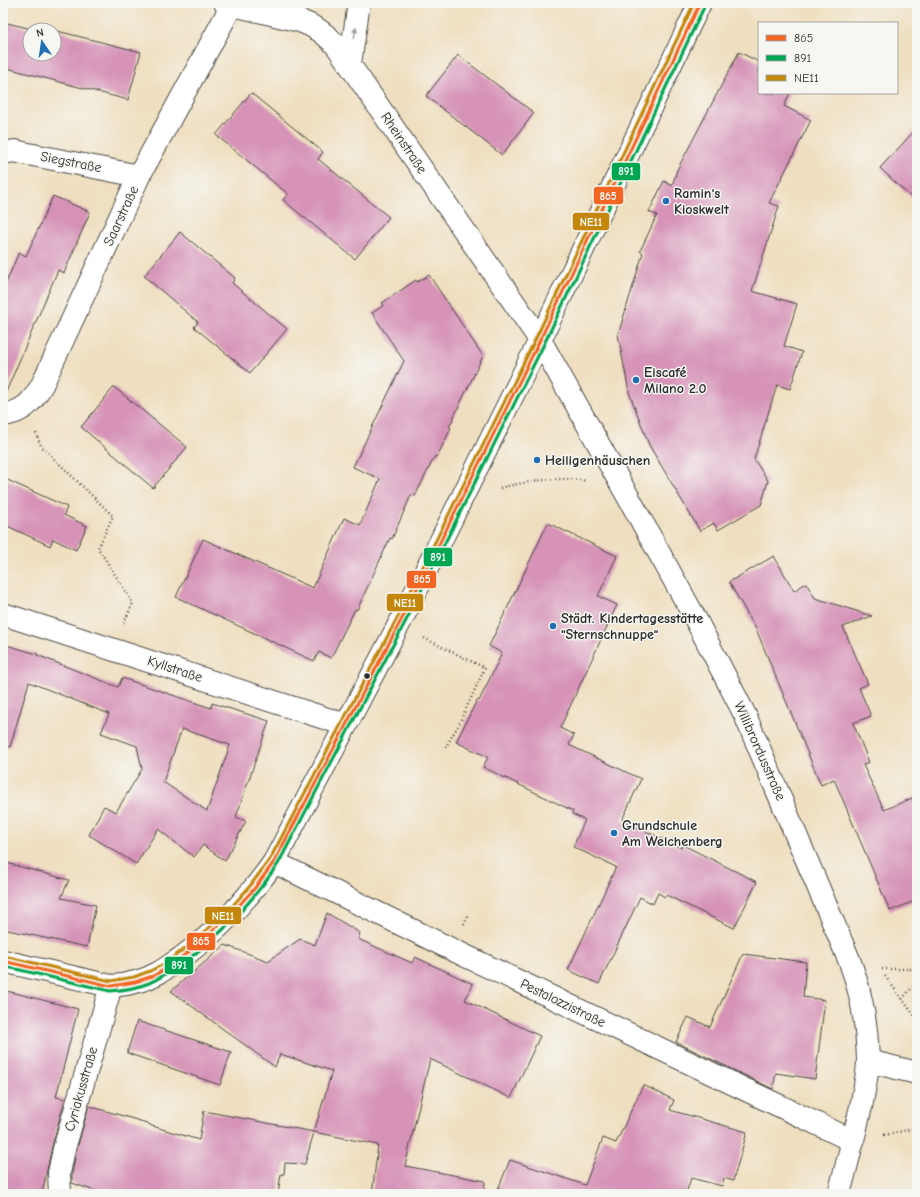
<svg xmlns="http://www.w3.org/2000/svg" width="920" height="1197" font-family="'Comic Neue',sans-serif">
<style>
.building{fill:#d693b7;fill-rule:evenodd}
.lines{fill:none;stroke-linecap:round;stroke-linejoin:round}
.minor-casing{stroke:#484641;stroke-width:24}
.tertiary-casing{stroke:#484641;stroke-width:24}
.path{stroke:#484641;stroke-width:2.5;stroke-dasharray:1 3;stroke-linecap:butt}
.minor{stroke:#fff;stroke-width:22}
.tertiary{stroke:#fff;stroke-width:22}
.bus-1-casing{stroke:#f6f6f2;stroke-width:6}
.bus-2-casing{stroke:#f6f6f2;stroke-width:6}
.bus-3-casing{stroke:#f6f6f2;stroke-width:6}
.bus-1{stroke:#f26522;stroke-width:3}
.bus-2{stroke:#00a651;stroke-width:3}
.bus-3{stroke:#c4870b;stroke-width:3}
.oneway{fill:#a0a0a0}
.poi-dot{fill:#1f6fb2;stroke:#f6f6f2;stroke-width:1.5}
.bus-dot{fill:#2b2b2b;stroke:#f6f6f2;stroke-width:1.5}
.labels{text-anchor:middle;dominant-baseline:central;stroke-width:3;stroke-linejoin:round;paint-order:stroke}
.street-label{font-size:14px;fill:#2b2b2b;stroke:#f6f6f2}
.poi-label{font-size:14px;font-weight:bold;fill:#2b2b2b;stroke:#f6f6f2;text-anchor:start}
.line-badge{stroke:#f6f6f2;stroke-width:1.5}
.badge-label{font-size:11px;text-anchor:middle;font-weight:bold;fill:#fff}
</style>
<rect width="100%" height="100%" fill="#f6f6f2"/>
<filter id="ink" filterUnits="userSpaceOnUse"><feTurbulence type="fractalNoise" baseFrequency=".025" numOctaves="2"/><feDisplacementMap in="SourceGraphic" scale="8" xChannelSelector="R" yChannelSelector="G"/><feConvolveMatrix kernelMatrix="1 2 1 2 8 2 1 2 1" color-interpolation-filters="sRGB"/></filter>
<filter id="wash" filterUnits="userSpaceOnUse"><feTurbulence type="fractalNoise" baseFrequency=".012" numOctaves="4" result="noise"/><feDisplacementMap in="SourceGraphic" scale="16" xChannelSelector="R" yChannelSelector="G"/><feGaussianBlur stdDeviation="0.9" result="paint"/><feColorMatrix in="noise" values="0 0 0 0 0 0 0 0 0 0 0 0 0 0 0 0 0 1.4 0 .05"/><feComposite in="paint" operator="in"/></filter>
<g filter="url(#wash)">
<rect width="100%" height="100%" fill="#efdfc0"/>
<g id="blocks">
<path class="building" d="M3 22 36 30H30V54H54V35H56L57 31 141 52 128 100 3 67Z
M739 52 759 62V93H790L784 106 811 120 769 203 779 206 752 291 797 304 784 346 802 352 790 389 777 385 754 459 768 481 761 505 718 530 714 523 700 531 649 445 629 392 618 335 643 253 640 251 657 215 649 212 664 181 672 186 677 170Z
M458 55 534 113 502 155 426 96Z
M251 93 323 152 318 159 389 217 355 259 283 200 288 194 216 135Z
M917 128V203L880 168Z
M53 196 90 212 64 273 58 270 3 399V290L19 252 26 256Z
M180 232 235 278 232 283 287 329 250 373 194 327 198 322 144 276Z
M429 275 483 356 449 427 451 428 437 457 435 456 415 496 411 495 392 539 390 538 357 610 355 609 331 658 319 652 314 661 176 597 203 539 313 588 344 518 360 525 380 479 353 467 404 361 372 313 384 305 382 303 416 280 417 282Z
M114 387 187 447 153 488 81 427Z
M3 478 67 507 64 515 87 526 76 550 53 539 50 546 3 524Z
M548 523 617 556 598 596 617 605 560 728 574 735 569 745 641 779 622 820 681 848 683 845 757 882 734 928 666 895 665 897 658 893 653 904 640 897 599 984 568 970 616 867 573 847 585 820 572 814 573 811 483 767 488 757 456 742 477 700 479 701 502 653 489 646Z
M774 556 794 591 806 583 815 598 872 616 843 627 868 684 859 688 871 716 853 723 869 762 863 765 884 810 917 796V900L890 911 834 779 821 785 756 629 729 582Z
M3 644 37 654V655L118 687 122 678 211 708 212 703 269 721 236 817 246 821 225 861 203 845 194 857 158 829 136 864 89 835 104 806 116 812 142 769 137 746 101 733 109 714 29 682 10 747 3 746ZM182 729 230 745 207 811 163 782Z
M3 862 69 880 61 898 96 905 87 947 3 929Z
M327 913 360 933 358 939 412 963 415 957 473 984 465 1000 540 1036 511 1098 430 1059 405 1166 485 1181 484 1194H372L378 1145 314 1132 332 1071 280 1054 275 1067 171 991 225 945 268 961 300 939 315 945Z
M743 954 806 962 803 997 825 1000 815 1079 776 1073 773 1089 676 1042 688 1017 710 1027Z
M3 990 78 1009 56 1097 65 1099 52 1146 42 1194H3Z
M137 1021 231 1052 220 1085 127 1053Z
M643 1085 674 1100 670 1110 747 1132 733 1181 724 1178 722 1186 691 1178 686 1194H496L510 1160 585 1185 603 1138 616 1143Z
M89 1106 147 1123 152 1126 199 1140 204 1111 314 1132 305 1164 285 1163 284 1174H281L278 1194H104L72 1183V1174L76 1152Z"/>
</g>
</g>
<g filter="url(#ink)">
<use href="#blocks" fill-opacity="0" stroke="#484641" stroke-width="1"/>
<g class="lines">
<g class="minor-casing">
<path id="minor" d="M225 3 300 21C315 26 326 34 336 45L540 340 626 493 694 616 745 715 850 962C862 994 867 1027 868 1060 868 1074 864 1089 862 1102 855 1133 847 1164 839 1194
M350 63 359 3
M3 153 15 151 23 153 139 176
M3 415C24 412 32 402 42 385L139 176 232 5
M3 614 346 725
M274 862 451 949 853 1141
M868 1061 917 1073
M60 1194 59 1173 64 1149 111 986"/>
</g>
<g class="tertiary-casing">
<path id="tertiary" d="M3 961 111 986C127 985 144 981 158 973 166 969 173 963 181 958 217 932 248 899 274 862L407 609 540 340 700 3"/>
</g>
<path class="path" d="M36 433 41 446 113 516 98 548 133 603 124 623
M500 488C528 481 558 476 587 481
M424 638 485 668 458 726 444 750
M464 924 468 915
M882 969H917
M885 976 917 1019
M902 999 917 982
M884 1135 917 1128"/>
<use href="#minor" class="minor"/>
<use href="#tertiary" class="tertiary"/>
<g class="bus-1-casing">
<path id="bus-1" d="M3 961 111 986 135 982 153 976 167 968 194 948 231 914 254 889 274 862 407 609 540 340 700 3"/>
</g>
<g class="bus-2-casing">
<path id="bus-2" d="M3 966 110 991C124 990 137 988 149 983 161 978 170 971 181 964 219 938 252 902 278 864L411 611 545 342 705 5"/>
</g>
<g class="bus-3-casing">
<path id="bus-3" d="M4 956 111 981 134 977 150 971 164 964 191 944 228 911 250 886 270 859 403 607 536 338 694 3"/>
</g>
<use href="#bus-1" class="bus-1"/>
<use href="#bus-2" class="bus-2"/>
<use href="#bus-3" class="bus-3"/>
</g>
<defs><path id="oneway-solid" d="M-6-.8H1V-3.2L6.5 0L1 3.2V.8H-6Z"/></defs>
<use class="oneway" href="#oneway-solid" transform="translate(355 33) rotate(-81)"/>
</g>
<g class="poi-dot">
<circle cx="666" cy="201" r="4"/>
<circle cx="636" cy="380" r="4"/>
<circle cx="537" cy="460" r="4"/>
<circle cx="553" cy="626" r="4"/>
<circle cx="614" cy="833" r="4"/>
</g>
<circle class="bus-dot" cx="367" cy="676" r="3.5"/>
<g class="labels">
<g class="street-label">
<text transform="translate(404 143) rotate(56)">Rheinstraße</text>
<text transform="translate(71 162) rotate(11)">Siegstraße</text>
<text transform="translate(121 216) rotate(-65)">Saarstraße</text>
<text transform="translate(175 669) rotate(18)">Kyllstraße</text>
<text transform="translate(760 751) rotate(66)">Willibrordusstraße</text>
<text transform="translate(563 1003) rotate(26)">Pestalozzistraße</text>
<text transform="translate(81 1089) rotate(-74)">Cyriakusstraße</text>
</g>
<g class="poi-label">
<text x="674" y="193">Ramin's<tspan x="674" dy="16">Kioskwelt</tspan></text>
<text x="644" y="372">Eiscafé<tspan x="644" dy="16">Milano 2.0</tspan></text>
<text x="545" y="460">Heiligenhäuschen</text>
<text x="561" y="618">Städt. Kindertagesstätte<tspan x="561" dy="16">"Sternschnuppe"</tspan></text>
<text x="622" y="825">Grundschule<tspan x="622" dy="16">Am Welchenberg</tspan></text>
</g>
</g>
<g class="line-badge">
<rect x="611" y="162" width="30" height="19" rx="4" fill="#00a651"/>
<rect x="593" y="186" width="31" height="19" rx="4" fill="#f26522"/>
<rect x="572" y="212" width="38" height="19" rx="4" fill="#c4870b"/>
<rect x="423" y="547" width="30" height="20" rx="4" fill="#00a651"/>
<rect x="406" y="570" width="31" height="19" rx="4" fill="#f26522"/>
<rect x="386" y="593" width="38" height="19" rx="4" fill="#c4870b"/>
<rect x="204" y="906" width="38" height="19" rx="4" fill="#c4870b"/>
<rect x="186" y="932" width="30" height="19" rx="4" fill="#f26522"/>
<rect x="164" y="956" width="30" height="19" rx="4" fill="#00a651"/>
</g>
<g class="badge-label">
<text x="626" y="175">891</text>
<text x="608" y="200">865</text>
<text x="591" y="226">NE11</text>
<text x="438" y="561">891</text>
<text x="422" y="583">865</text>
<text x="405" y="607">NE11</text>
<text x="223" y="920">NE11</text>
<text x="201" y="945">865</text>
<text x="179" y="969">891</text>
</g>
<rect width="920" height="1197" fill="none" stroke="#f6f6f2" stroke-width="16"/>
<rect x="758" y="22" width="140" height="72" fill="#f6f6f2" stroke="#a5a5a2"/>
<rect x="766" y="35" width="20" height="6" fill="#f26522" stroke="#a5a5a2"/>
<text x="794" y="42" font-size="12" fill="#2b2b2b">865</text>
<rect x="766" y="55" width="20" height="6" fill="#00a651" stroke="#a5a5a2"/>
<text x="794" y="62" font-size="12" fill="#2b2b2b">891</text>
<rect x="766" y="75" width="20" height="6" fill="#c4870b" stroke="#a5a5a2"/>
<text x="794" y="82" font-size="12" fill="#2b2b2b">NE11</text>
<g transform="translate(42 42) rotate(347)"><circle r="19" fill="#f6f6f2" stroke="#a5a5a2"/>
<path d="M0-3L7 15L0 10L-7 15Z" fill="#1f6fb2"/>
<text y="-6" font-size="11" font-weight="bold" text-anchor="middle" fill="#2b2b2b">N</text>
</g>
</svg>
